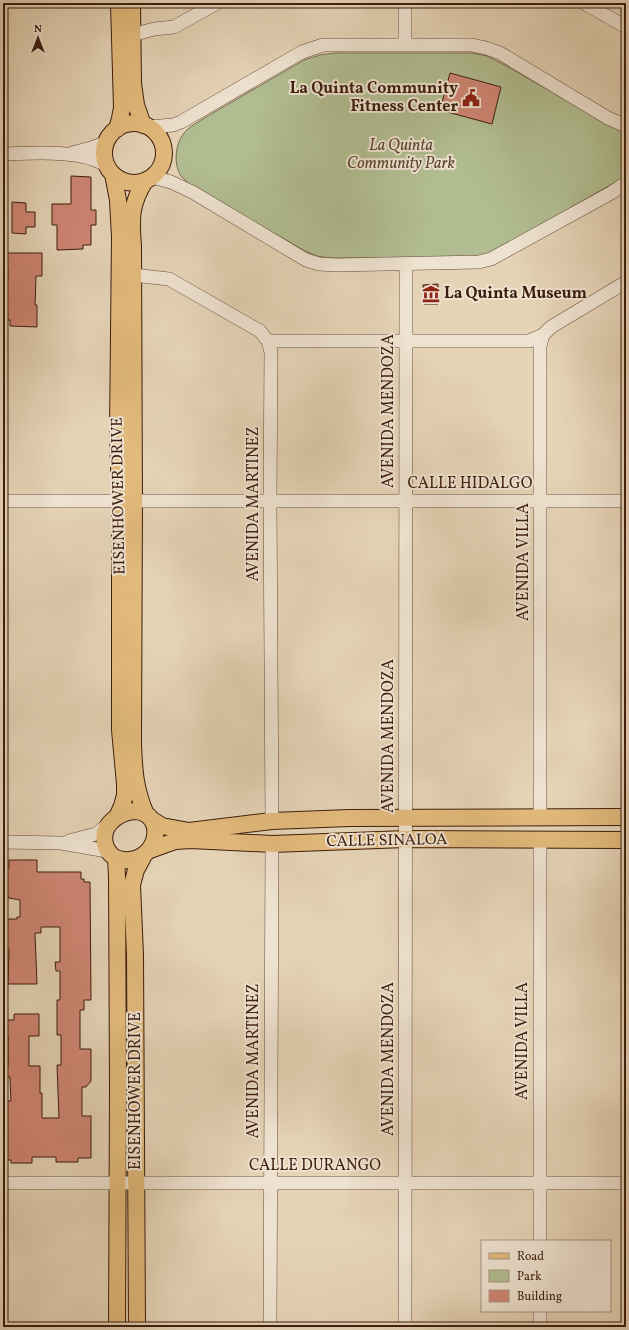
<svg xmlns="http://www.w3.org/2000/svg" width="629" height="1330" font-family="Vollkorn,serif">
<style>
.green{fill:#b1bd91;stroke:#776d50}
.building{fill:#cf8674;stroke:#3d1d0e}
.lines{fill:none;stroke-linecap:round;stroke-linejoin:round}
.minor-casing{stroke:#674a38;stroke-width:14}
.major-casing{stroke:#3d1d0e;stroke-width:18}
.minor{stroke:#eee2d0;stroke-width:13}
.major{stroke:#e2ba7b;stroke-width:16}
.labels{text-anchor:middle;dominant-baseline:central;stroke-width:4;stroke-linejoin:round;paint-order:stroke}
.poi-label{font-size:16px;font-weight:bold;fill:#3d1d0e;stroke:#eee2d0;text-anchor:end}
.park-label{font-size:16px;font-style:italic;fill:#5a452f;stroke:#eee2d0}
.street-label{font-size:16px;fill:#3d1d0e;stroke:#eee2d0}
</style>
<rect width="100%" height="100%" fill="#e5d3b6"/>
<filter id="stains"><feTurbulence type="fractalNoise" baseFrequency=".005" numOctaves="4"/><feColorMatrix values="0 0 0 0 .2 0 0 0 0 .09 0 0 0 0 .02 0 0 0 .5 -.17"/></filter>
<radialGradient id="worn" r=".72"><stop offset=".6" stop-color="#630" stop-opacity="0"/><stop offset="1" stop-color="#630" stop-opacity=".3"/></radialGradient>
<path class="green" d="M335 53H472L487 56 501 63 626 134V176L502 247 484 256 461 258H330L317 256 305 251 190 185C187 182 184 179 181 176 172 162 176 139 188 129 192 125 197 123 201 120L304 60 320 55Z"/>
<path class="building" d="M450 73 501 87 492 124 440 110Z
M71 176 91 177V210H96V225H91V245H83V249L57 250V225H52V204H71Z
M12 202 26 203V212H35V227H26V234L12 233Z
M6 253H42V276H36L35 305H37V327L10 326V320H6L8 270H6Z
M438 284V304H424L423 285Z
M9 860H37V872H81V879H84V882H90L91 1000H84V1010H80V1049H91V1081L86 1087H82V1116H91V1158H78V1162H56V1157H32V1163H11V1160H7V1101H11L10 1077H7V1066H8V1036H7L6 1020H14V1014H39V1036H29V1066H40V1093H42V1118H59L57 1065H61V1035H57V1000H60V971H56L55 962H60V927H41V933H35L37 984H8L9 949H6V920H9V919H17V917H20V900L9 898V897H6V868H9Z"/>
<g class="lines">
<g class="minor-casing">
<path id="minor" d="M584 3 626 27
M124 34 132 35 154 29 174 27 217 3
M405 45V3
M149 127 173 125 181 122 302 52 323 45H472L486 48 500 53 608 118 626 126
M72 153 91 148 107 142
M3 154C31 153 86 149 108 167
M152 177 171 182 194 193 306 260 319 264 337 265 479 262 491 259 611 193 626 183
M133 275 169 279 260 331 268 341 271 352 270 501 272 821
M268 341H529L543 335
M3 501H626
M540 817V346L543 335 551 327 626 282
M69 841 96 834 109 824
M3 842 61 843 107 851
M3 1183H626
M540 1241V840
M270 1327 272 844
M405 1327 406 264
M540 1327V1311"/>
</g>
<g class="major-casing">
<path id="major" d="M132 3 133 83 136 105 143 125
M104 153a30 30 0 1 1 60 0a30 30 0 1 1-60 0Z
M117 129 120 118 122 108 119 3
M113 174 118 200 120 237 118 430 120 501V730L125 784V795L122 806 117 817
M145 181C130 205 131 219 133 246L134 501 133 744C134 770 135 788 145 812
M134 811C168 812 159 863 124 860 106 859 98 837 110 823 116 816 124 812 134 811Z
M151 819 162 826 189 831 272 821 349 818 626 817
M150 850 175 841 191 840 272 844 406 839 626 840
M116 859 117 876 118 1087 117 1327
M137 1327 135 955 132 885 136 870 143 857"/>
</g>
<use href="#minor" class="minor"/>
<use href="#major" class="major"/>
</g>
<defs>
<g id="civic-bare" transform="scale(1.38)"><path d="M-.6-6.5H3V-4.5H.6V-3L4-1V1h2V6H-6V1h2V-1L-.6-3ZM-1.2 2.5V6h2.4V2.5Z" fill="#8f2418" stroke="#eee2d0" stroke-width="2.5" paint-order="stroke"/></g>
<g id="museum-bare" transform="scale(1.38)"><path d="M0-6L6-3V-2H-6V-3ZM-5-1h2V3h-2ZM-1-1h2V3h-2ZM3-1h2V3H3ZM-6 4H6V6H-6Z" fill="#8f2418" stroke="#eee2d0" stroke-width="2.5" paint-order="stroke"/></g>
</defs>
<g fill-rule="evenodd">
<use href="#civic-bare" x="471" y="98"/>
<use href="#museum-bare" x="431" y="294"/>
</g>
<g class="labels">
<g class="poi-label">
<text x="458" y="89">La Quinta Community<tspan x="458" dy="18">Fitness Center</tspan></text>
<text x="444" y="294" text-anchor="start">La Quinta Museum</text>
</g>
<g class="park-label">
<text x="401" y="146">La Quinta<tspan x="401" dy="18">Community Park</tspan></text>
</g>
<g class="street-label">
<text transform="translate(389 411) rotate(-90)">AVENIDA MENDOZA</text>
<text x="470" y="484">CALLE HIDALGO</text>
<text transform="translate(119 496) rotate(-91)">EISENHOWER DRIVE</text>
<text transform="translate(254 504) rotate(-90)">AVENIDA MARTINEZ</text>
<text transform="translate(524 562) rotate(-90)">AVENIDA VILLA</text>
<text transform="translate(389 736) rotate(-90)">AVENIDA MENDOZA</text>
<text transform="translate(387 841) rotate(-1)">CALLE SINALOA</text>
<text transform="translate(523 1041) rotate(-90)">AVENIDA VILLA</text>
<text transform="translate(389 1059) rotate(-90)">AVENIDA MENDOZA</text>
<text transform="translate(254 1061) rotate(-90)">AVENIDA MARTINEZ</text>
<text transform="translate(136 1091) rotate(-90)">EISENHOWER DRIVE</text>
<text x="315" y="1166">CALLE DURANGO</text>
</g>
</g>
<rect width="629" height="1330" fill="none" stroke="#e5d3b6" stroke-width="16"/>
<rect x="4" y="4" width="621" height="1322" fill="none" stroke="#3d1d0e" stroke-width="2"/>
<rect x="8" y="8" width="613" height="1314" fill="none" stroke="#3d1d0e"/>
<rect x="481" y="1240" width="130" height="72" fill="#eee2d0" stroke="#a79382"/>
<rect x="489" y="1253" width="20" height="6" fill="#e2ba7b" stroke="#a79382"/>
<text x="517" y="1260" font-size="12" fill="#3d1d0e">Road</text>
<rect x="489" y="1270" width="20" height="12" fill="#b1bd91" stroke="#a79382"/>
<text x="517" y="1280" font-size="12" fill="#3d1d0e">Park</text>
<rect x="489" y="1290" width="20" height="12" fill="#cf8674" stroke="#a79382"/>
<text x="517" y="1300" font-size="12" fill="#3d1d0e">Building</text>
<g transform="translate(38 38)" stroke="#eee2d0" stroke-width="3" paint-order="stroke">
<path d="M0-3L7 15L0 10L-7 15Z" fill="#3d1d0e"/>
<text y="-6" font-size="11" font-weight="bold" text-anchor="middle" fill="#3d1d0e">N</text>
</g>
<rect width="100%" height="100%" filter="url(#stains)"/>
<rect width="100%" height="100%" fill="url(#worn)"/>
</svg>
